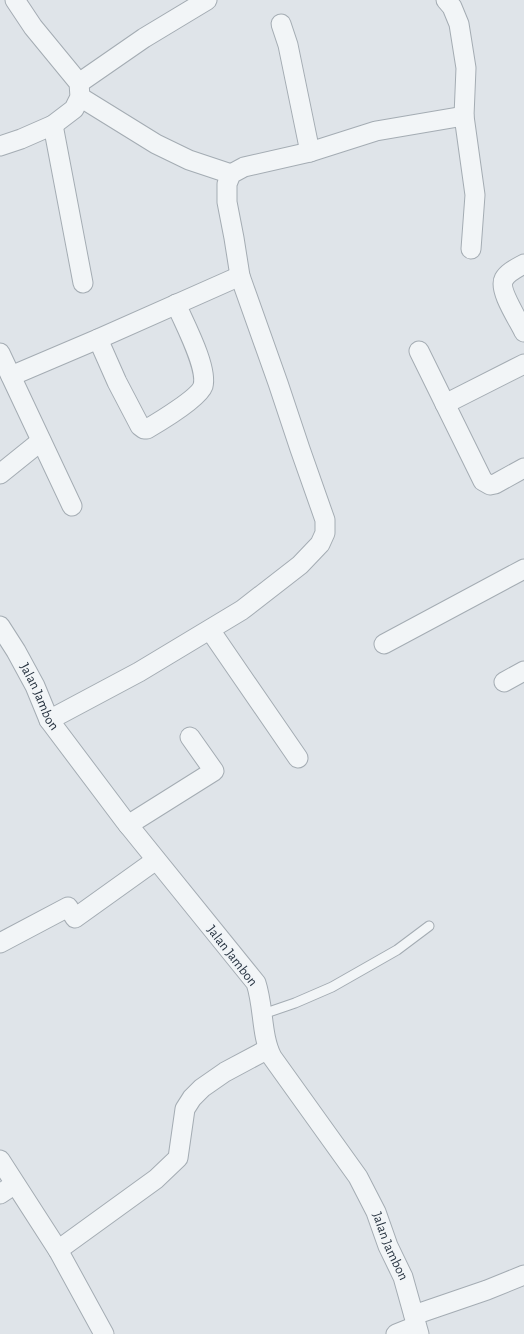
<svg xmlns="http://www.w3.org/2000/svg" width="524" height="1334" font-family="'Alegreya Sans',sans-serif">
<style>
.lines{fill:none;stroke-linecap:round;stroke-linejoin:round}
.service-casing{stroke:#a4acb3;stroke-width:11}
.minor-casing{stroke:#a4acb3;stroke-width:21}
.service{stroke:#f2f5f7;stroke-width:9}
.minor{stroke:#f2f5f7;stroke-width:19}
.labels{text-anchor:middle;dominant-baseline:central;stroke-width:3;stroke-linejoin:round;paint-order:stroke}
.street-label{font-size:14px;fill:#283441;stroke:#eff3f7}
</style>
<rect width="100%" height="100%" fill="#dfe4e9"/>
<g class="lines">
<g class="service-casing">
<path id="service" d="M263 1014 295 1003 332 987 397 950 429 926"/>
</g>
<g class="minor-casing">
<g id="minor">
<path d="M446 0 452 7 459 24 466 68 464 116 475 195 471 249"/>
<path d="M281 24 288 45 310 152"/>
<path d="M79 83 144 38 207 0"/>
<path d="M80 97 156 144 189 160 231 174"/>
<path d="M53 125 83 283"/>
<path d="M0 146 21 139 53 125 74 109 80 97 79 83 33 27 15 0"/>
<path d="M524 264C517 268 508 272 504 279 498 290 519 321 524 332"/>
<path d="M98 339 117 382 140 426 144 429H147C159 422 199 398 203 386 208 367 184 323 176 304"/>
<path d="M419 351 483 481 490 485 495 484 524 468"/>
<path d="M0 353 72 506"/>
<path d="M11 376 98 339 240 276"/>
<path d="M445 404 524 364"/>
<path d="M0 474 41 441"/>
<path id="s1" d="M0 626 16 651 35 686 49 720 125 821 256 983C264 1007 261 1036 272 1057L358 1177 376 1212 388 1246 403 1277 419 1334"/>
<path d="M210 630 298 758"/>
<path d="M384 644 524 569"/>
<path d="M504 682 524 671"/>
<path d="M49 720 139 672 242 610 300 565 320 544 325 533V520L300 449 278 383 240 276 234 238 227 202V184L231 174 244 167 310 152 376 131 464 116"/>
<path d="M128 825 214 771 190 737"/>
<path d="M0 943 68 907 75 918 156 860"/>
<path d="M0 1160 58 1250 104 1334"/>
<path d="M0 1194 15 1184"/>
<path d="M58 1250 156 1179 178 1158 185 1109 192 1098 202 1088 225 1072 268 1049"/>
<path d="M414 1315 487 1290 524 1275"/>
<path d="M396 1334 416 1326"/>
</g>
</g>
<use href="#service" class="service"/>
<use href="#minor" class="minor"/>
</g>
<g class="labels">
<g class="street-label">
<text stroke="none"><textPath href="#s1" startOffset="81">Jalan Jambon</textPath></text>
<text transform="translate(232 956) rotate(52)">Jalan Jambon</text>
<text stroke="none"><textPath href="#s1" startOffset="741">Jalan Jambon</textPath></text>
</g>
</g>
</svg>
